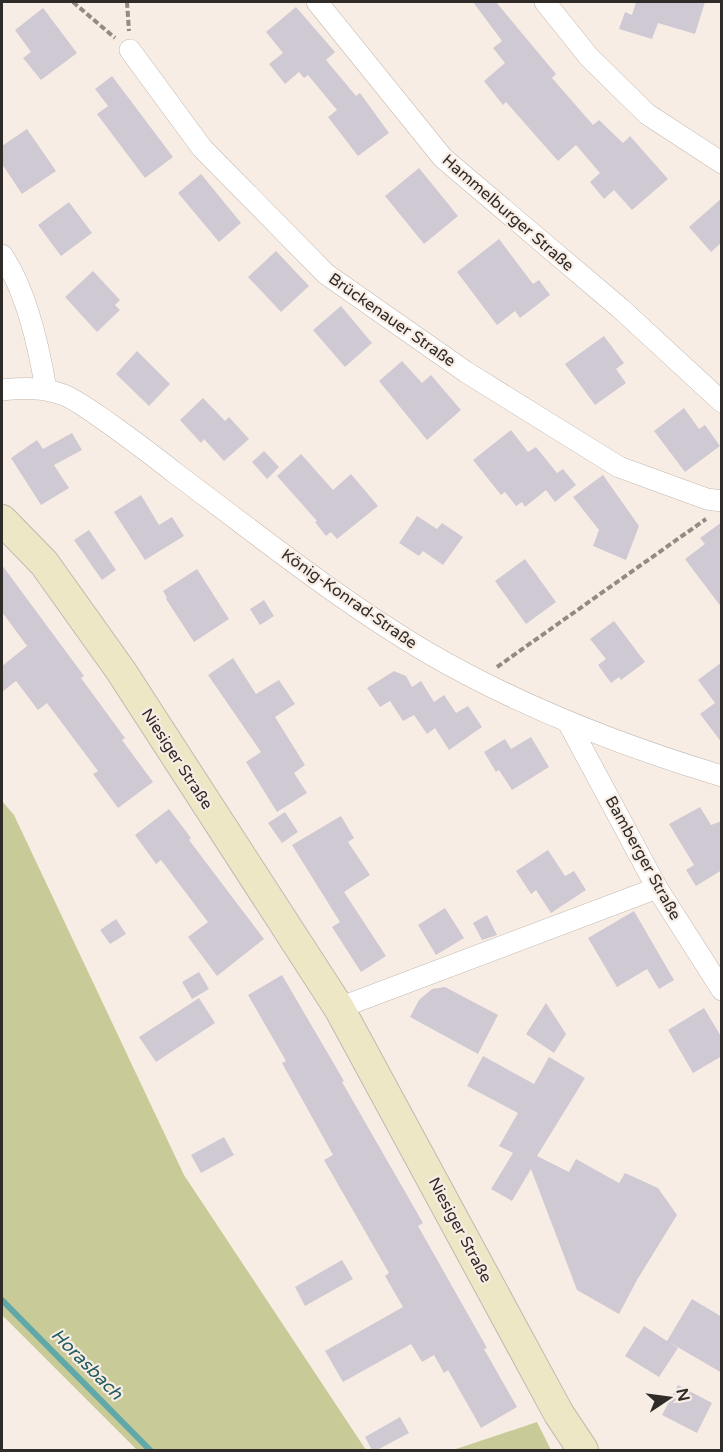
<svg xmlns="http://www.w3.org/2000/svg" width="723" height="1452" font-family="'Varela Round',sans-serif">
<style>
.green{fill:#c8cb98}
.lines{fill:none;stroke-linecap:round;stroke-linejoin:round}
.stream{stroke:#61a8a9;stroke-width:6}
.building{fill:#cfc9d4}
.minor-casing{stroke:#c2b8b0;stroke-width:22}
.secondary-casing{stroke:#c2b8b0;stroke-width:32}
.path{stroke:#928b85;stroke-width:4;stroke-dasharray:6 3;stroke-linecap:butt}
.minor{stroke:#fff;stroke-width:21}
.secondary{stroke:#ede7c6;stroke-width:30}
.labels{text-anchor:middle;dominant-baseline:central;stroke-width:4.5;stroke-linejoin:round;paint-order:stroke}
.street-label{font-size:16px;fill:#2f2b28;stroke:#f8ede4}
.water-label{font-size:18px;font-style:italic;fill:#205d5e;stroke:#f8ede4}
</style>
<rect width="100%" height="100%" fill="#f8ede4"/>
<path class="green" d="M2 801 14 815 184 1175 366 1450H137L2 1315Z
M537 1422 551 1450H453Z"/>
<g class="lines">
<path class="stream" d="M2 1300 150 1450"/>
</g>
<path class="building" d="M473 2H496L556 74 552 78 593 125 599 120 623 143 630 136 668 179 632 210 614 190 604 199 590 182 600 173 576 145 558 161 506 102 503 105 484 81 505 63 493 48 502 41Z
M636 2H705L695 34 658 23 652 39 619 29 625 12 632 15Z
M296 7 335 52 326 60 356 96 360 93 389 133 358 156 328 117 337 110 308 75 304 78 299 72 285 84 269 64 283 53 266 32Z
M43 8 77 53 41 80 23 58 31 52 15 30Z
M112 76 173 157 145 178 97 114 108 106 95 89Z
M27 129 56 171 22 194 2 164V146Z
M419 168 458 216 424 244 385 196Z
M201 174 241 223 219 242 178 193Z
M722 198V242L711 252 689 227Z
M69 202 92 233 61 256 38 225Z
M499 239 533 284 539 280 550 295 520 318 515 311 497 325 457 272Z
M276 251 309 286 281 312 248 277Z
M93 271 120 300 115 305 120 310 97 332 65 297Z
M341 306 372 343 345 367 313 330Z
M604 336 624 363 616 369 626 383 595 405 565 364Z
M137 351 170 384 149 406 116 374Z
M402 361 422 383 431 375 461 410 427 440 379 381Z
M203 398 225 421 229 417 249 439 224 461 204 439 201 443 180 420Z
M684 408 699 429 705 425 720 446 685 472 654 431Z
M511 430 528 452 536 447 557 473 563 469 576 485 555 502 546 490 525 507 522 502 516 506 505 492 501 495 473 460Z
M72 433 82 450 54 465 69 488 41 505 11 458 37 440 43 449Z
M264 451 279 467 267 479 252 462Z
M301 454 333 490 351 474 378 506 337 539 331 532 326 536 315 522 317 521 277 476Z
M603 475 639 526 626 560 593 546 599 530 573 497Z
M141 495 159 525 172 517 184 536 145 560 114 512Z
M417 516 437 529 442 523 463 537 443 565 423 551 419 556 399 543Z
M722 522V608L685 559 705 544 700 538Z
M89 530 116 570 102 580 74 540Z
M525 559 556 602 526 624 495 581Z
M2 565 84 676 81 678 125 738 122 740 153 782 118 808 93 774 98 771 47 703 38 710 16 681 2 692V666L27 646 2 612Z
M197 569 229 619 194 642 166 599 167 598 163 591Z
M264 600 274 616 260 625 250 609Z
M614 621 645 662 621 680 619 677 611 683 598 665 606 659 590 639Z
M233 658 256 694 279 680 295 704 275 717 305 765 294 773 307 793 277 812 246 762 261 752 208 675Z
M722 662V743L700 714 715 703 698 680Z
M394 671 406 676 412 687 421 681 434 702 444 695 456 713 468 706 482 727 449 750 435 728 427 734 414 715 403 721 390 701 380 707 367 688Z
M531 737 549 767 512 790 499 770 496 772 484 752 505 739 511 749Z
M700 807 711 825 722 821V870L696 886 686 870 694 865 669 824Z
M169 809 191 838 189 840 264 939 217 976 188 937 208 922 161 860 156 864 135 835Z
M285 812 298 832 282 843 268 823Z
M341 816 354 838 348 842 370 875 344 892 386 956 361 972 332 927 340 922 292 845Z
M548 850 565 876 574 871 586 890 551 913 536 890 531 894 516 871Z
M445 908 464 938 436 955 418 925Z
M634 911 674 980 659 989 647 969 617 987 588 938Z
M487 915 497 935 482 940 473 923Z
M116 919 126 934 110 944 100 930Z
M199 972 209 989 192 999 182 982Z
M282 975 344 1081 342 1082 423 1223 418 1226 487 1348 484 1349 517 1407 481 1428 448 1370 444 1373 434 1355 422 1362 411 1344 343 1382 325 1351 403 1307 385 1276 389 1273 324 1160 333 1155 282 1063 286 1061 248 995Z
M445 987 498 1015 478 1054 410 1017 419 1000 432 989Z
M199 998 215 1023 156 1062 139 1037Z
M546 1003 566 1034 554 1053 526 1034Z
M704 1008 722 1038V1056L693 1073 668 1030Z
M483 1056 534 1084 549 1057 585 1078 537 1156 569 1172 576 1159 619 1183 625 1173 658 1188 677 1215 637 1280 619 1314 577 1290 531 1169 512 1201 491 1189 513 1153 499 1146 518 1113 467 1086Z
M224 1137 234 1155 201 1173 191 1155Z
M342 1260 353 1279 305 1306 295 1287Z
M692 1299 722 1317V1373L669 1342 678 1348 659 1377 625 1356 644 1326 667 1341Z
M678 1385 712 1403 697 1433 662 1415Z
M400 1417 409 1433 377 1450H372L365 1437Z"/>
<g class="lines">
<g class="minor-casing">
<path id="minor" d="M317 2 443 158 620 308 722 402
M545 2 589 57 647 114 722 163
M130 50 202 148 326 274 466 372 619 467 707 499 722 501
M2 255C26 290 39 347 46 390
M2 390C23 388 43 387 64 395 80 402 95 414 110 424 132 440 154 456 175 473 258 535 340 601 430 654 522 707 619 745 722 776
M569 724 657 888 722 990
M339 1008 657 888"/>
</g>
<g class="secondary-casing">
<path id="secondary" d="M2 520 44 563 121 671 339 1008 559 1414 583 1450"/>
</g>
<path class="path" d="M73 2 115 38
M127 2 129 31
M497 667 706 519"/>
<use href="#minor" class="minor"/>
<use href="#secondary" class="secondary"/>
</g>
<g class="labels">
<g class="street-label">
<text transform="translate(508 213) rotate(41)">Hammelburger Straße</text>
<text transform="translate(392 320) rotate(35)">Brückenauer Straße</text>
<text transform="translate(349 599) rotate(35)">König-Konrad-Straße</text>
<text transform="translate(177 759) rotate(57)">Niesiger Straße</text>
<text transform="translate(643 858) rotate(61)">Bamberger Straße</text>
<text transform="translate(460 1230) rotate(62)">Niesiger Straße</text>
</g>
<g class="water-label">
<text transform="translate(87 1364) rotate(45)">Horasbach</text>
</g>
</g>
<rect width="723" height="1452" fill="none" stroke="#2f2b28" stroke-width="6"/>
<g transform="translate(669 1398) rotate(77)" stroke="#f8ede4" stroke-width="4.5" paint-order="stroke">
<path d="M0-4.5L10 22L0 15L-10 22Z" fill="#2f2b28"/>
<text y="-9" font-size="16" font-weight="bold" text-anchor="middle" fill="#2f2b28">N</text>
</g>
</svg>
